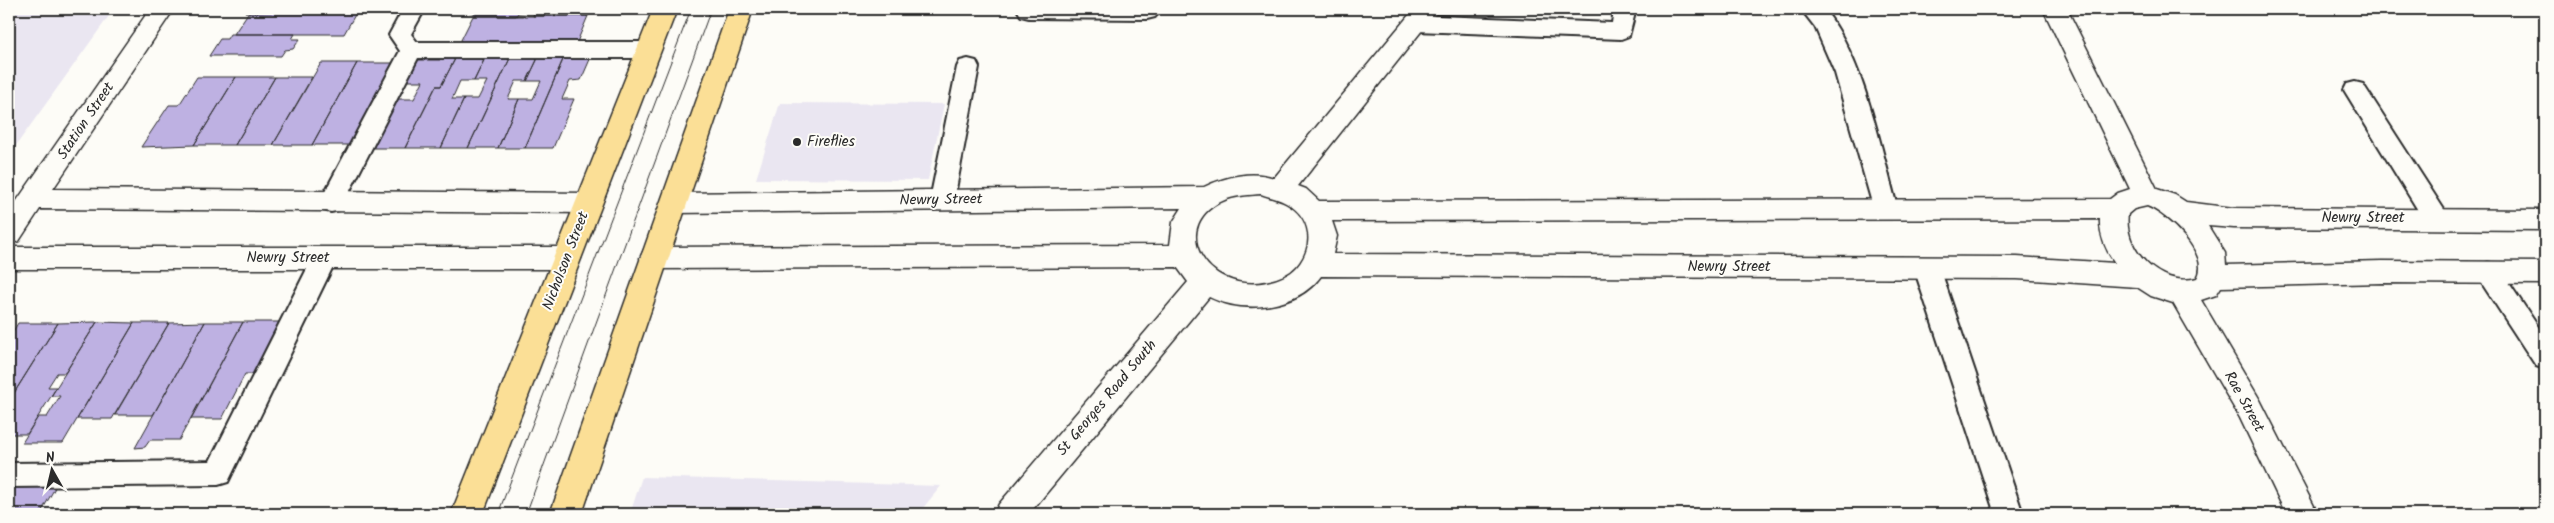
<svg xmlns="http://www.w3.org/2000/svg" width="2554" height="523" font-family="Kalam,sans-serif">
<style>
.built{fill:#eae6f1}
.building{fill:#beb1e2;stroke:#2b2b2b}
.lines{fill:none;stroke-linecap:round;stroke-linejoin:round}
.service-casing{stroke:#2b2b2b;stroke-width:4}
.minor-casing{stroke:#2b2b2b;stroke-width:3}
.primary-casing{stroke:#2b2b2b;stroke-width:3}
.service{fill:#fdfcf7;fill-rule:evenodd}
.minor{fill:#fdfcf7;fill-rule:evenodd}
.primary{fill:#fbdf96;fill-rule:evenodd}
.tram{stroke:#2b2b2b;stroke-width:1}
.poi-dot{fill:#2b2b2b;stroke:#fdfcf7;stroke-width:2}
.labels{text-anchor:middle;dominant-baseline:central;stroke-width:4;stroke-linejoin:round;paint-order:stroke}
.street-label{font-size:15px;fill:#2b2b2b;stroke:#fdfcf7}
.poi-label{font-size:15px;fill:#2b2b2b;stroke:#fdfcf7;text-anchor:start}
</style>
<rect width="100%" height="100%" fill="#fdfcf7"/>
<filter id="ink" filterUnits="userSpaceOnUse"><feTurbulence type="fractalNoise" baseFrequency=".02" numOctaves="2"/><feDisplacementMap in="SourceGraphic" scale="10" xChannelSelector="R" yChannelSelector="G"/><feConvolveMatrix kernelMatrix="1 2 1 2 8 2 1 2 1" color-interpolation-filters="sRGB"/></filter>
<g filter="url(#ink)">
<path class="built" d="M9 9H114L12 151H9Z
M780 103 944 104 928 180 756 179Z
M642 477 941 486 918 514H630Z"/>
<path class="building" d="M247 9H298L296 12H245Z
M464 9H592L588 16H533L534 12 518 13 516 16H473L475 13 462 12Z
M296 12 356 13 344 34H234L248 13Z
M473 16H588L577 42H460Z
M230 34H295L292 39H300L293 49 285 50 281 56H209L220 39H227Z
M512 54 468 148H441L464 99H478L487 81H474L485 58Z
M512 54 538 58 527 81H516L508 99H519L498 148H468Z
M442 55H457L441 86H436L405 148H368L394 99H414L423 81H403L414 60H440Z
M457 55 485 58 474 81H460L452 99H464L441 148H405L436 86H441Z
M565 55 525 148H498L519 99H533L541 81H527L538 58Z
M564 57H591L581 80 570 81 562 99H574L553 148H525Z
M321 63H357L312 145H273Z
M357 63H393L350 145H312Z
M197 77H236L194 145 141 147 169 105H179Z
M236 77H275L235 145H194Z
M275 77H312L273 145H235Z
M97 322 134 323 63 443H22L38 417H47L60 396H51Z
M97 322 65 373H57L48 387H57L27 434H9V401L58 323Z
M205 322H243L179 440H150L145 447 135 448Z
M205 322 153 415H115L169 323Z
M243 322H281L254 374H245L222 419H191Z
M18 323H58L9 401V338Z
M134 323H169L112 419H77Z
M9 486H56L40 514H9Z"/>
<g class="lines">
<g class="service-casing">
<path id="service" d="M403 9H425L411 34 417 42H649L657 44 660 50 657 56 649 58H418L340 210 331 212 322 210 319 203 400 51 389 35Z
M1020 9H1162L1155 17 1147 19 1029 18 1021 16 1018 11Z
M1614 9H1636L1629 36 1621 39 1416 31 1408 28 1405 23 1408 18 1416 15 1612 23Z
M1801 9H1824C1864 58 1881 149 1898 210L1895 217 1886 219 1877 217 1874 210 1835 73 1815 27Z
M968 59 976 61 979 67 954 200 951 207 942 209 933 207 930 200 957 67 960 61Z
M2355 82 2363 84 2445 211 2448 218 2445 225 2436 228 2427 225 2344 90 2347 84Z
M325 248 334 251 337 258 228 482 218 485 9 487V463L210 461 316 251Z
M1927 258 1936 261 1940 268 2023 514H1995L1914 268 1918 261Z
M2488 262 2497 265 2545 337V369L2536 366 2479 279 2475 272 2479 265Z"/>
</g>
<g class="minor-casing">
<path id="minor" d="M150 9H174L53 189 588 193 597 196 601 203 597 210 588 213 40 209 19 241 9 244V212Z
M1414 9H1439L1298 186 1306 189 1319 201 2110 199 2118 193 2130 189 2043 9H2067L2157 189 2175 195 2186 202 2234 208 2545 210V230L2234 228 2208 226 2225 253 2226 265 2382 261 2545 262V284L2382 283 2221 287 2216 295 2201 300 2260 400 2318 514H2286L2240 418 2173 303 2151 296 2137 287 2017 279 1321 276C1297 309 1244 314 1209 297L1029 514H994L999 504 1188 282 1177 267 654 269 644 266 640 258 644 250 654 247 1170 245 1173 222 1182 208 674 213 665 210 661 203 665 196 674 193 1204 187C1225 177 1252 170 1274 178ZM1261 194C1269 197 1279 199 1286 203 1312 217 1315 246 1297 267 1290 275 1277 280 1267 282 1205 295 1165 223 1227 199 1238 195 1250 195 1261 194ZM2147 206C2167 213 2212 255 2197 278 2160 288 2123 250 2128 214L2134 209ZM2100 219C2099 236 2106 250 2115 263L2017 257 1333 254 1337 236 1332 221Z
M9 247H567L577 250 581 258 577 266 567 269H9Z"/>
</g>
<g class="primary-casing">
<path id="primary" d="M653 9H677L483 514H451Z
M729 9H753L582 514H550Z"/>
</g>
<use href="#service" class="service"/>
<use href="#minor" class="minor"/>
<use href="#primary" class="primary"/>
<path class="tram" d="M498 514 691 9
M526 514 711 9"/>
</g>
</g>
<circle class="poi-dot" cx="797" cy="142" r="5"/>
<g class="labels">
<g class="street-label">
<text transform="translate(86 121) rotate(-56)">Station Street</text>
<text transform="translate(941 200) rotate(-1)">Newry Street</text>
<text x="2363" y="218">Newry Street</text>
<text x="288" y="258">Newry Street</text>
<text transform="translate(566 261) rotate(-69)">Nicholson Street</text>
<text x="1729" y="267">Newry Street</text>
<text transform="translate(1107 398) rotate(-50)">St Georges Road South</text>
<text transform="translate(2244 402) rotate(61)">Rae Street</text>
</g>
<g class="poi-label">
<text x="807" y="142">Fireflies</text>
</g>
</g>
<rect width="2554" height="523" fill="none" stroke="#fdfcf7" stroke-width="30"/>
<rect x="15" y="15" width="2524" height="493" fill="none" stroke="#2b2b2b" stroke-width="2" filter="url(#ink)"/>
<g transform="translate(52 470) rotate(352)" stroke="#fdfcf7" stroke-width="4" paint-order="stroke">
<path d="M0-4L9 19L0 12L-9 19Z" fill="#2b2b2b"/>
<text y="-8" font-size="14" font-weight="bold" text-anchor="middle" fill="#2b2b2b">N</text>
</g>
</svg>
